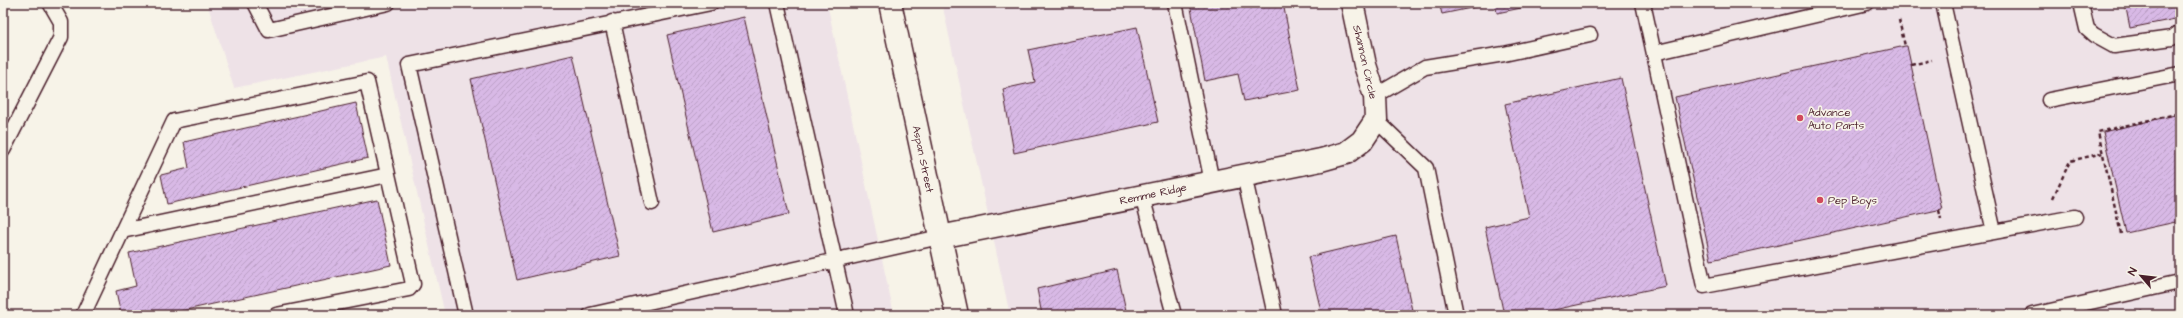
<svg xmlns="http://www.w3.org/2000/svg" width="2183" height="318" font-family="'Architects Daughter',sans-serif">
<style>
.built{fill:#eee2e7}
.building{fill:url(#building-hatch);stroke:#4a1f2b}
.lines{fill:none;stroke-linecap:round;stroke-linejoin:round}
.service-casing{stroke:#4a1f2b;stroke-width:17}
.minor-casing{stroke:#4a1f2b;stroke-width:25}
.tertiary-casing{stroke:#4a1f2b;stroke-width:25}
.path{stroke:#4a1f2b;stroke-width:2.5;stroke-dasharray:4 3;stroke-linecap:butt}
.service{stroke:#f7f3e8;stroke-width:14}
.minor{stroke:#f7f3e8;stroke-width:22}
.tertiary{stroke:#f7f3e8;stroke-width:22}
.poi-dot{fill:#d1495b;stroke:#f7f3e8;stroke-width:1.5}
.labels{text-anchor:middle;dominant-baseline:central;stroke-width:3.5;stroke-linejoin:round;paint-order:stroke}
.street-label{font-size:11px;fill:#4a1f2b;stroke:#f7f3e8}
.poi-label{font-size:11px;fill:#4a1f2b;stroke:#f7f3e8;text-anchor:start}
</style>
<defs>
<pattern id="building-hatch" width="6" height="6" patternUnits="userSpaceOnUse"><rect width="6" height="6" fill="#d8b9e6"/><path d="M-1 1l2-2M0 6l6-6M5 7l2-2" fill="none" stroke="#bb9fc5"/></pattern>
</defs>
<rect width="100%" height="100%" fill="#f7f3e8"/>
<filter id="ink" filterUnits="userSpaceOnUse"><feTurbulence type="fractalNoise" baseFrequency=".025" numOctaves="2"/><feDisplacementMap in="SourceGraphic" scale="8" xChannelSelector="R" yChannelSelector="G"/><feConvolveMatrix kernelMatrix="1 2 1 2 8 2 1 2 1" color-interpolation-filters="sRGB"/></filter>
<g filter="url(#ink)">
<path class="built" d="M207 3H827L894 315H445L386 57 234 88Z
M942 3H2180V315H1010Z"/>
<path class="building" d="M1190 3H1283L1300 90 1244 101 1238 74 1205 81Z
M1439 3H1545L1497 13 1495 3 1442 14Z
M2125 3H2178L2180 18 2130 28Z
M744 17 789 214 713 232 667 35Z
M1137 27 1158 122 1014 153 1003 89 1035 82 1028 50Z
M1905 46H1907L1942 209 1711 260 1675 97Z
M573 55 620 256 517 280 471 79Z
M1621 78 1666 286 1530 315H1504L1485 227 1529 217 1505 104Z
M356 103 368 158 167 204 161 175 189 168 184 142Z
M2179 114 2180 221 2126 233 2103 132Z
M377 199 391 265 163 315H121L116 291 136 286 129 253Z
M1396 236 1413 315H1315L1314 312 1321 311 1308 257Z
M1117 270 1127 315H1042L1037 289Z
M2143 311 2144 315H2124Z"/>
<g class="lines">
<g class="service-casing">
<path id="service" d="M255 3 269 30 388 3
M777 3 847 315
M1175 3 1212 182
M1643 3 1704 286 2075 217
M1943 3 1994 232
M2081 3 2087 29 2094 35 2114 46 2172 38 2180 32
M612 22 652 203
M1654 53 1867 3
M1375 96 1425 67 1504 54 1590 35
M2049 100 2180 74
M1376 120 1426 168 1456 315
M3 150 61 37V22L50 3
M1244 175 1275 315
M1142 196 1174 315
M122 231 388 175
M83 315 174 121 367 82 413 284 409 289 276 315
M466 315 409 65 711 3
M590 315 940 237
M2032 315 2180 282"/>
</g>
<g class="minor-casing">
<path id="minor" d="M940 237 1321 160 1346 153 1362 141 1376 120 1375 96 1365 65 1352 3"/>
</g>
<g class="tertiary-casing">
<path id="tertiary" d="M890 3 957 315"/>
</g>
<path class="path" d="M1899 20 1905 46
M1911 65 1932 60
M2053 198 2070 161 2103 153
M1939 210 1941 219
M2121 234 2098 132 2180 113"/>
<use href="#service" class="service"/>
<use href="#minor" class="minor"/>
<use href="#tertiary" class="tertiary"/>
</g>
</g>
<g class="poi-dot">
<circle cx="1800" cy="118" r="4"/>
<circle cx="1820" cy="200" r="4"/>
</g>
<g class="labels">
<g class="street-label">
<text transform="translate(1365 62) rotate(77)">Shannon Circle</text>
<text transform="translate(923 159) rotate(78)">Aspan Street</text>
<text transform="translate(1153 194) rotate(-12)">Remme Ridge</text>
</g>
<g class="poi-label">
<text x="1808" y="112">Advance<tspan x="1808" dy="13">Auto Parts</tspan></text>
<text x="1828" y="200">Pep Boys</text>
</g>
</g>
<rect width="2183" height="318" fill="none" stroke="#f7f3e8" stroke-width="16"/>
<rect x="8" y="8" width="2167" height="302" fill="none" stroke="#4a1f2b" stroke-width="1.5" filter="url(#ink)"/>
<g transform="translate(2141 276) rotate(298)" stroke="#f7f3e8" stroke-width="3" paint-order="stroke">
<path d="M0-3L7 15L0 10L-7 15Z" fill="#4a1f2b"/>
<text y="-6" font-size="11" font-weight="bold" text-anchor="middle" fill="#4a1f2b">N</text>
</g>
</svg>
